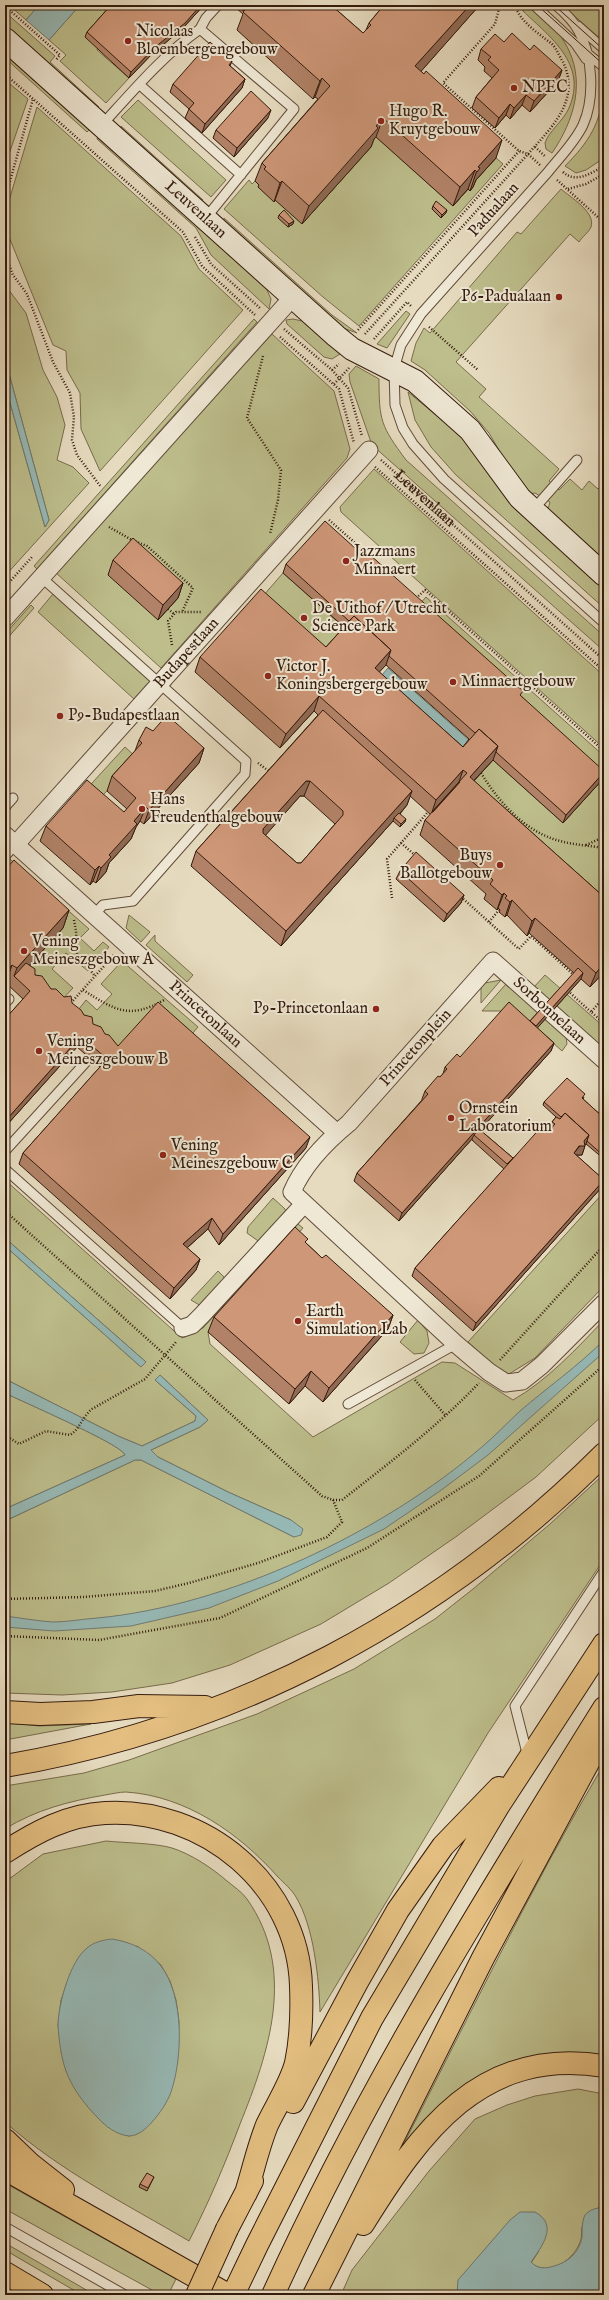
<svg xmlns="http://www.w3.org/2000/svg" width="609" height="2300" font-family="'IM FELL English',serif">
<style>
.green{fill:#bdbe8c;stroke:#786c4c;fill-rule:evenodd}
.water{fill:#97bab7;stroke:#6f7a73}
.lines{fill:none;stroke-linecap:round;stroke-linejoin:round}
.service-casing{stroke:#604b3a;stroke-width:11}
.minor-casing{stroke:#604b3a;stroke-width:19}
.secondary-casing{stroke:#341b0d;stroke-width:24}
.motorway-casing{stroke:#341b0d;stroke-width:24}
.path{stroke:#341b0d;stroke-width:2.5;stroke-dasharray:1 2;stroke-linecap:butt}
.service{stroke:#efe8d5;stroke-width:9}
.minor{stroke:#efe8d5;stroke-width:17}
.secondary{stroke:#efe8d5;stroke-width:22}
.motorway{stroke:#e3be80;stroke-width:22}
.tram{stroke:#341b0d;stroke-width:1}
.motorway-bridge-casing{stroke:#341b0d;stroke-width:24;stroke-linecap:butt}
.motorway-bridge{stroke:#e3be80;stroke-width:22}
.wall{fill:#b18267;stroke:#341b0d;fill-rule:evenodd}
.shaded-wall{fill:#906a54;stroke:#341b0d}
.building{fill:#ce9778;stroke:#341b0d;fill-rule:evenodd}
.poi-dot{fill:#8f2418;stroke:#efe8d5;stroke-width:1.5}
.labels{text-anchor:middle;dominant-baseline:central;stroke-width:4;stroke-linejoin:round;paint-order:stroke}
.poi-label{font-size:16px;fill:#341b0d;stroke:#efe8d5;text-anchor:start}
.street-label{font-size:16px;fill:#341b0d;stroke:#efe8d5}
</style>
<rect width="100%" height="100%" fill="#e6dbbf"/>
<filter id="stains"><feTurbulence type="fractalNoise" baseFrequency=".005" numOctaves="4"/><feColorMatrix values="0 0 0 0 .2 0 0 0 0 .09 0 0 0 0 .02 0 0 0 .5 -.17"/></filter>
<radialGradient id="worn" r=".72"><stop offset=".6" stop-color="#630" stop-opacity="0"/><stop offset="1" stop-color="#630" stop-opacity=".3"/></radialGradient>
<path class="green" d="M9 5H39L26 20Z
M80 5H114L97 50 129 78 106 103 60 61 66 55 49 40Z
M520 5H529C541 17 557 28 565 43 587 80 574 121 552 153L546 149 545 143C548 132 564 120 569 108 588 64 550 37 523 11Z
M562 5H598L604 10V42Z
M5 12 55 56 50 62 99 107H96L13 33 5 25Z
M5 53 90 129 87 132 5 58Z
M10 84 28 99 9 154 5 157V89Z
M603 88 604 158 586 170 576 173 565 166C589 142 602 122 603 88Z
M138 100 226 180 211 197 121 117Z
M37 107 181 236 199 269 243 310 100 471 81 429 80 393 67 370 66 351 53 345 5 227V214Z
M121 126 203 200 200 202 122 132Z
M98 136 267 290 271 299 269 309 211 255 196 228 97 139Z
M376 137 453 206 468 189 470 190 471 185 496 158 503 164 359 326 323 297 224 209 249 180 252 184 255 181 259 185 258 187 274 201 369 145Z
M561 189C570 197 596 212 591 227 589 232 582 237 579 242L570 234 456 362 486 389 479 397 559 469 549 481 559 490 570 479 582 490 589 481 598 489 604 482V555L596 556 547 513 550 502 535 493 529 494 506 462 489 433 470 411 425 370 411 361 416 343 424 328 430 333 517 232 521 234Z
M224 218 332 315 357 333 343 328 332 318 224 223Z
M5 285 26 313 43 370 57 397 65 425 57 460 73 467 89 483 5 576V385L45 527 49 520 5 359Z
M406 311 410 314 387 348 377 344Z
M254 319 257 322 37 569 34 566Z
M293 319 302 321 340 354 332 359 324 357 287 324 286 320Z
M272 334 334 391 350 449 347 458 161 668 55 572Z
M356 366 379 379C379 421 381 426 406 460L604 636V651L372 445 350 382 349 374Z
M408 392 465 439 516 510 604 590V608L456 475 431 447 415 420Z
M374 469 604 676V748L341 512 340 507Z
M283 573 349 632 321 662 256 604Z
M53 594 150 681 134 699 38 612Z
M426 597 604 756V916L464 791 493 760 563 823 417 607Z
M31 605 34 608 5 641V634Z
M125 747 137 758 94 805 82 794Z
M10 859 89 929 80 938 94 951 103 942 109 947 88 971 66 953 52 969 73 988 57 1005 22 973 5 881V864Z
M129 915 150 932 141 942 126 928Z
M155 935V941L193 975 187 982 146 945Z
M122 961 198 1027 186 1041 114 1057 72 1018 86 1000 97 1010 112 994 101 984Z
M545 975 604 1027V1050L534 987Z
M501 980 481 1003V988L485 983Z
M506 984 566 1037 567 1044 562 1051 530 1022 506 1011H482Z
M5 1180 182 1338 203 1328 298 1224 303 1228 208 1332 210 1344 313 1437 442 1362 455 1363 513 1400C548 1380 576 1349 604 1320V1414L536 1477 457 1536 389 1583 321 1624 230 1665 172 1683 112 1692 62 1695 5 1693V1521L135 1460H141L294 1537 291 1520 228 1492 158 1457 151 1450 200 1427 208 1420 160 1375 155 1380 196 1416 195 1421 142 1446 118 1436 5 1379V1246L141 1367 146 1362 5 1238Z
M604 1192V1286L535 1358 509 1374 500 1371 468 1342Z
M273 1198 285 1209 286 1213 261 1243 247 1233 248 1227Z
M218 1271 224 1277 225 1281 201 1306 191 1300Z
M418 1320 427 1331 429 1343 424 1353 414 1354 400 1342Z
M5 1393C21 1401 123 1445 125 1455L5 1509Z
M604 1474V1559L488 1733 320 2012C319 1979 314 1927 296 1897 292 1890 284 1883 278 1877 239 1833 186 1796 126 1792 119 1792 112 1794 105 1795 70 1801 35 1810 5 1829V1786L84 1773 129 1760 257 1714 354 1669 435 1619 473 1589 550 1524Z
M5 1722 39 1726 91 1724 5 1740Z
M604 1764V2060L534 2062 396 2159C464 2027 528 1892 604 1764Z
M106 1841C125 1843 155 1843 172 1848 191 1854 212 1868 227 1881 233 1886 242 1892 247 1899 297 1970 269 2052 240 2124 225 2164 209 2202 189 2241 126 2204 60 2171 5 2122V1882L43 1854ZM137 1946 161 1965 170 1981 176 2000 179 2021 178 2051 139 2133 129 2136 117 2132 66 2071 58 2025 61 2000 71 1973Z
M578 2089 604 2094V2208H598C594 2213 585 2220 582 2227 581 2231 582 2235 581 2239 576 2259 549 2278 531 2263L539 2251 456 2291 457 2295H341L352 2270 429 2171 475 2119 507 2105 535 2096Z
M5 2183 176 2279 168 2295H161L5 2209Z
M5 2243 95 2295H82L5 2250Z"/>
<path class="water" d="M39 5H80L49 40 26 20Z
M5 359 49 520 45 527 5 385Z
M388 668 470 741 463 748 381 676Z
M5 1238 146 1362 141 1367 5 1246Z
M604 1340V1352L488 1455 440 1491 384 1529 278 1581 209 1608 131 1626 54 1631 5 1627V1616C21 1618 37 1621 53 1622 67 1622 83 1619 97 1618 228 1606 384 1532 483 1446 496 1435 508 1422 520 1411 548 1387 578 1366 604 1340Z
M160 1375 208 1420 200 1427 151 1450 158 1457 228 1492 291 1520 303 1529 301 1535 294 1537 141 1460H135L5 1521V1509L125 1455C123 1445 21 1401 5 1393V1379L118 1436 142 1446 195 1421 196 1416 155 1380Z
M112 1939C131 1942 149 1950 161 1966 184 1996 183 2057 171 2092 167 2103 160 2113 152 2122 146 2129 138 2136 129 2136 117 2135 105 2126 98 2118 85 2105 72 2088 66 2071 61 2057 59 2040 58 2026 58 2005 70 1961 87 1948 94 1942 103 1940 112 1939Z
M598 2208H604V2295H457L458 2280 510 2220 520 2212H535C559 2225 542 2246 531 2262 538 2269 545 2269 554 2266 567 2263 580 2252 582 2237 582 2230 582 2221 585 2215 588 2211 593 2209 598 2208Z"/>
<g class="lines">
<g class="service-casing">
<path id="service" d="M534 5 575 43 586 59
M556 5C564 12 573 20 578 30 593 55 595 98 583 125 575 142 560 157 548 172L421 314 401 345 394 369 395 405 403 428 413 444 444 479 604 623
M578 26 604 49
M200 29 206 18 218 5
M584 51 604 67
M140 85 241 175
M101 126C132 92 163 55 200 29L294 109 205 219
M533 510 577 460
M41 577 246 761 245 774 133 901 103 905 94 915
M5 807 13 798
M5 856 16 844
M5 1003 9 999
M5 1151 86 1062
M5 1169 183 1328
M348 1404 456 1344
M528 1757 515 1706 604 1571
M5 2227 125 2295"/>
</g>
<g class="minor-casing">
<g id="minor">
<path d="M5 618 292 298"/>
<path id="s2" d="M5 835 337 1133"/>
<path id="s3" d="M16 844 369 450"/>
<path d="M604 1060 493 961 349 1123C327 1141 303 1166 292 1192L456 1344 489 1372 506 1383 522 1381 542 1365 604 1303"/>
<path d="M183 1328 192 1325 202 1315 304 1204"/>
</g>
</g>
<g class="secondary-casing">
<g id="secondary">
<path id="s4" d="M5 39 336 336 352 349 415 381 470 430 520 498 604 575"/>
</g>
</g>
<g class="motorway-casing">
<path id="motorway" d="M5 1712 40 1714 93 1712 139 1706 205 1707
M5 1766C235 1727 439 1619 604 1454
M5 1852C36 1832 67 1815 105 1813 203 1807 298 1884 301 1986 302 2011 301 2039 296 2063 291 2083 276 2106 267 2125 258 2147 253 2171 246 2193
M293 2102 357 1982 398 1910 443 1846 499 1788
M5 2140 30 2164 63 2190
M5 2169 228 2295
M363 2224C420 2132 481 2046 604 2066
M227 2229 252 2181
M5 2273 42 2295
M233 2295 257 2245 372 2018 497 1808 604 1644
M273 2295C366 2090 485 1899 604 1708
M314 2295 483 1958 590 1759 596 1741"/>
</g>
<g class="path">
<path d="M500 5 495 24 443 83 519 151 528 154 540 165"/>
<path d="M5 6 60 55 56 60"/>
<path d="M5 74 183 232 202 266 255 315"/>
<path d="M535 147 546 157"/>
<path d="M563 172C576 184 591 173 604 166"/>
<path d="M557 180 600 219 604 227"/>
<path d="M568 189 586 184 604 174"/>
<path d="M5 199 33 99"/>
<path d="M195 237 211 264 261 309"/>
<path d="M5 254 13 275 27 294 53 362 70 393 74 417 72 440 77 455 101 487"/>
<path d="M429 327 478 370"/>
<path d="M284 329 332 370 348 388 362 436"/>
<path d="M358 330 519 151"/>
<path d="M365 334 528 154C552 127 581 100 563 62 559 56 557 49 552 44 538 33 520 22 515 5"/>
<path d="M280 337 339 389 354 443"/>
<path d="M374 339 407 302 411 306"/>
<path d="M263 356 247 418 281 470 278 500 270 534"/>
<path d="M332 370 339 364"/>
<path d="M334 384 349 368"/>
<path id="s1" d="M381 460 604 660"/>
<path d="M375 467 604 671"/>
<path d="M329 520 370 556"/>
<path d="M109 527 132 540 147 546 193 588 182 612"/>
<path d="M5 587 32 557"/>
<path d="M416 598 425 590 604 751"/>
<path d="M168 609 174 614"/>
<path d="M172 645 168 621 176 612H201"/>
<path d="M258 763 270 772"/>
<path d="M481 773C500 804 527 834 564 842 577 845 591 846 604 848"/>
<path d="M401 843 416 856"/>
<path d="M586 845 604 837"/>
<path d="M461 897 519 949 531 936 575 976"/>
<path d="M392 898 387 859 428 812"/>
<path d="M74 920 76 931 77 954 95 976"/>
<path d="M489 922 499 910"/>
<path d="M83 990C115 1010 129 1020 164 1000"/>
<path d="M568 991 591 1012"/>
<path d="M604 997 591 1012 604 1023"/>
<path d="M69 1005 114 955"/>
<path d="M5 1211 322 1496 333 1500H342C389 1463 437 1427 479 1383"/>
<path d="M500 1360 604 1245"/>
<path d="M415 1380 446 1416"/>
<path d="M5 1435 19 1444 46 1431 70 1435C80 1429 82 1417 92 1409L145 1379 176 1342"/>
<path d="M5 1599 83 1597 155 1591 189 1583 258 1563 327 1537 342 1522 333 1500"/>
<path d="M5 1636 99 1640 220 1618 367 1548 479 1476 604 1365"/>
</g>
<use href="#service" class="service"/>
<use href="#minor" class="minor"/>
<use href="#secondary" class="secondary"/>
<use href="#motorway" class="motorway"/>
<path class="tram" d="M537 5 604 65
M554 5 604 50"/>
<g class="motorway-bridge-casing">
<path id="motorway-bridge" d="M197 2295 227 2229"/>
</g>
<use href="#motorway-bridge" class="motorway-bridge"/>
</g>
<path class="wall" d="M111 5H204L183 28 152 54 129 78 85 37 87 32Z
M234 5H248L249 6 248 5H331L363 33 366 30 369 23 384 5H478L477 8 421 71 496 158 476 180 473 187 470 191 468 189 453 206 376 137 374 139 371 147 302 224 275 200 274 202 258 187 259 185 255 181 262 163 318 99 315 97 313 99 237 30 243 14 235 7Z
M504 42 530 50 562 70 558 81 530 112 522 105 510 119 506 115 495 128 472 108 476 97 492 78 484 71 485 67 478 60 481 49Z
M232 61 230 66 245 79 242 88 202 133 185 118 189 109 170 92 173 84Z
M268 118 234 157 213 138 216 130Z
M433 206 446 213 441 218 432 209Z
M279 215 293 224 288 227 278 218Z
M113 560 183 583 178 598 158 620 108 575Z
M286 564 521 696 602 780 563 823 493 760 474 781 604 897V972L590 987 581 979 537 1028 554 1043 551 1051 480 1130 513 1158 549 1130 552 1122 556 1117 543 1105 544 1102 584 1097 583 1099 604 1118V1159L586 1144 585 1145 582 1155H576L604 1180 601 1188 473 1331 412 1276 415 1268 504 1169 472 1140V1139L399 1221 354 1181 357 1173 422 1100V1099L425 1091 443 1074 445 1067 460 1057 530 1021 574 973 529 933 527 936 507 915 505 917 499 912 500 910 498 908 497 910 484 899 486 894 420 835 425 820 431 815 410 796 407 805 400 814 405 822 400 827 393 821 281 946 191 866 196 851 318 715 314 711 280 748 195 672 200 657 326 647 344 627 283 573ZM386 665 469 739 463 747 379 672ZM300 796H304L335 824 301 863H297L265 835Z
M153 731 204 748 199 763 144 824 140 821 136 827 131 839 109 863 106 872 96 883 93 881 90 885 40 841 46 826 124 812 127 809 107 791 112 776 135 751 139 740Z
M5 870 69 910 63 928 30 965 35 975 51 989 72 1003 93 1024 118 1046 306 1148 219 1245 208 1229 187 1248 200 1259 196 1270 170 1299 19 1164 23 1153 100 1067 77 1047 5 1127V1019L23 999 6 983 5 984Z
M400 871 464 895 461 903 444 922 396 879Z
M307 1244 322 1258 393 1315 388 1329 323 1402 305 1386 289 1404 208 1332 214 1317Z
M154 2177 147 2191 139 2187 140 2184Z"/>
<path class="shaded-wall" d="M201 5H204L183 28 152 54 129 78 131 72 154 48Z
M470 5H478L477 8 409 85 415 66Z
M562 70 558 81 530 112 534 101Z
M322 78 315 97 313 99 320 81Z
M245 79 242 88 202 133 205 124Z
M526 95 522 105 510 119 514 108Z
M510 104 506 115 495 128 499 118Z
M271 110 268 118 234 157 237 148Z
M383 118 376 137 374 139 371 147 302 224 309 206Z
M502 140 496 158 476 180 473 187 470 191 478 167Z
M475 170 468 189 453 206 460 187Z
M282 181 275 200 274 202 280 183Z
M447 210 446 213 441 218 442 215Z
M294 221 293 224 288 227 289 224Z
M183 583 178 598 158 620 163 605Z
M391 650 386 665 369 683 375 668Z
M319 696 314 711 280 748 286 734Z
M498 746 493 760 464 791 470 777Z
M204 748 199 763 144 824 149 810Z
M463 770 458 785 432 812 436 800Z
M604 772 602 780 563 823 566 815Z
M306 781H310L304 796H300L258 844 263 829Z
M412 791 407 805 395 819 394 818 393 821 281 946 286 931Z
M146 807 140 821 136 827 131 839 109 863 106 872 96 883 101 868 109 855 134 821Z
M406 819 405 822 400 827 401 824Z
M99 866 93 881 90 885 95 870Z
M504 893 498 908 497 910 502 895Z
M464 895 461 903 444 922 447 914Z
M512 900 507 915 505 917 510 902Z
M69 910 63 928 17 979 14 976 17 968Z
M535 918 529 933 527 936 532 921Z
M604 963V972L590 987 596 973Z
M12 965 6 983 5 984V973Z
M583 973 581 979 532 1034 534 1028Z
M81 1036 77 1047 5 1127V1124L7 1119Z
M554 1043 551 1051 475 1136 474 1135 472 1139 399 1221 402 1213Z
M589 1135 586 1144 584 1146H585L582 1155H576L574 1153Z
M310 1137 306 1148 219 1245 223 1234Z
M604 1180 601 1188 473 1331 476 1323Z
M212 1218 208 1229 179 1255 183 1244Z
M200 1259 196 1270 170 1299 174 1288Z
M393 1315 388 1329 323 1402 329 1388Z
M311 1371 305 1386 289 1404 295 1389Z"/>
<path class="building" d="M111 5H201L185 23 154 48 131 72 87 32Z
M237 5H248L249 6 244 11Z
M250 5H331L363 33 371 25 369 23 384 5H470L415 66 424 74 426 71 502 140 478 167 480 168 477 172 475 170 460 187 383 118 376 126 378 128 309 206 282 181 280 183 264 169 266 167 262 163 330 86 322 78 320 81 243 12Z
M512 33 530 50 534 45 562 70 534 101 526 95 514 108 510 104 499 118 476 97 499 70 488 60 491 57 481 49 495 34 504 42Z
M210 42 232 61 229 65 245 79 205 124 189 109 194 103 173 84Z
M251 91 271 110 237 148 216 130Z
M436 201 447 210 442 215 433 206Z
M284 210 294 221 289 224 279 215Z
M325 521 366 558 369 554 415 595 523 691 520 695 604 771V772L566 815 496 752 498 746 479 729 475 733 389 656 391 650 354 616 349 621 286 564Z
M133 538 183 583 163 605 113 560Z
M261 589 326 647 354 616 391 650 375 668 463 747 479 729 498 746 470 777 604 897V963L596 973 535 918 532 921 512 900 510 902 505 898 507 896 504 893 502 895 490 884 493 880 425 820 467 773 463 770 436 800 319 696 286 734 200 657Z
M323 710 412 791 286 931 196 851ZM306 781H310L343 811V815L301 863H297L263 833V829Z
M167 715 204 748 149 810 146 807 134 821 137 824 109 855 111 857 101 868 99 866 95 870 46 826 87 780 124 812 136 798 112 776 142 743 139 740 146 727 153 731Z
M459 782H460L433 812H432Z
M399 813 406 819 401 824 394 818Z
M416 852 464 895 447 914 400 871Z
M14 860 69 910 17 968 12 965 5 973V870Z
M26 963 35 969V975L42 976 51 989H56L64 997 71 996 72 1003 81 1010 84 1015 92 1017 93 1024 101 1027 105 1034 109 1035 118 1046 158 1002 310 1137 223 1234 212 1218 183 1244 200 1259 174 1288 23 1153 107 1059 81 1036 7 1119 5 1117V1019L30 991 14 976Z
M578 968 583 973 536 1026 530 1021Z
M509 1002 554 1043 402 1213 357 1173 428 1094 425 1091 438 1076 440 1077 447 1069 445 1067 457 1054 460 1057Z
M567 1078 585 1094 582 1098 604 1118V1156L587 1141 589 1135 565 1113 561 1117 544 1102Z
M565 1113 589 1135 584 1141 585 1146H579L574 1153 604 1180 476 1323 415 1268 543 1125 549 1131 555 1124 552 1122 556 1117 560 1119Z
M479 1129 513 1158 507 1164 474 1135Z
M295 1227 308 1239 305 1242 322 1258 326 1255 393 1315 329 1388 311 1371 295 1389 214 1317Z
M147 2173 154 2177 148 2188 140 2184Z"/>
<g class="poi-dot">
<circle cx="128" cy="41" r="4"/>
<circle cx="514" cy="88" r="4"/>
<circle cx="381" cy="121" r="4"/>
<circle cx="559" cy="297" r="4"/>
<circle cx="346" cy="561" r="4"/>
<circle cx="304" cy="618" r="4"/>
<circle cx="268" cy="676" r="4"/>
<circle cx="453" cy="682" r="4"/>
<circle cx="60" cy="716" r="4"/>
<circle cx="142" cy="809" r="4"/>
<circle cx="500" cy="865" r="4"/>
<circle cx="24" cy="951" r="4"/>
<circle cx="376" cy="1009" r="4"/>
<circle cx="39" cy="1051" r="4"/>
<circle cx="451" cy="1118" r="4"/>
<circle cx="163" cy="1155" r="4"/>
<circle cx="298" cy="1321" r="4"/>
</g>
<g class="labels">
<g class="poi-label">
<text x="136" y="32">Nicolaas<tspan x="136" dy="18">Bloembergengebouw</tspan></text>
<text x="522" y="88">NPEC</text>
<text x="389" y="112">Hugo R.<tspan x="389" dy="18">Kruytgebouw</tspan></text>
<text x="551" y="297" text-anchor="end">P6-Padualaan</text>
<text x="354" y="552">Jazzmans<tspan x="354" dy="18">Minnaert</tspan></text>
<text x="312" y="609">De Uithof / Utrecht<tspan x="312" dy="18">Science Park</tspan></text>
<text x="276" y="667">Victor J.<tspan x="276" dy="18">Koningsbergergebouw</tspan></text>
<text x="461" y="682">Minnaertgebouw</text>
<text x="68" y="716">P9-Budapestlaan</text>
<text x="150" y="800">Hans<tspan x="150" dy="18">Freudenthalgebouw</tspan></text>
<text x="492" y="856" text-anchor="end">Buys<tspan x="492" dy="18">Ballotgebouw</tspan></text>
<text x="32" y="942">Vening<tspan x="32" dy="18">Meineszgebouw A</tspan></text>
<text x="368" y="1009" text-anchor="end">P9-Princetonlaan</text>
<text x="47" y="1042">Vening<tspan x="47" dy="18">Meineszgebouw B</tspan></text>
<text x="459" y="1109">Ornstein<tspan x="459" dy="18">Laboratorium</tspan></text>
<text x="171" y="1146">Vening<tspan x="171" dy="18">Meineszgebouw C</tspan></text>
<text x="306" y="1312">Earth<tspan x="306" dy="18">Simulation Lab</tspan></text>
</g>
<g class="street-label">
<text stroke="none"><textPath href="#s4" startOffset="256">Leuvenlaan</textPath></text>
<text transform="translate(494 210) rotate(-48)">Padualaan</text>
<text stroke="none"><textPath href="#s1" startOffset="58">Leuvenlaan</textPath></text>
<text stroke="none"><textPath href="#s3" startOffset="256">Budapestlaan</textPath></text>
<text transform="translate(549 1011) rotate(42)">Sorbonnelaan</text>
<text stroke="none"><textPath href="#s2" startOffset="269">Princetonlaan</textPath></text>
<text transform="translate(416 1048) rotate(-48)">Princetonplein</text>
</g>
</g>
<rect width="609" height="2300" fill="none" stroke="#e6dbbf" stroke-width="20"/>
<rect x="6" y="6" width="597" height="2288" fill="none" stroke="#341b0d" stroke-width="2"/>
<rect x="10" y="10" width="589" height="2280" fill="none" stroke="#341b0d"/>
<rect width="100%" height="100%" filter="url(#stains)"/>
<rect width="100%" height="100%" fill="url(#worn)"/>
</svg>
